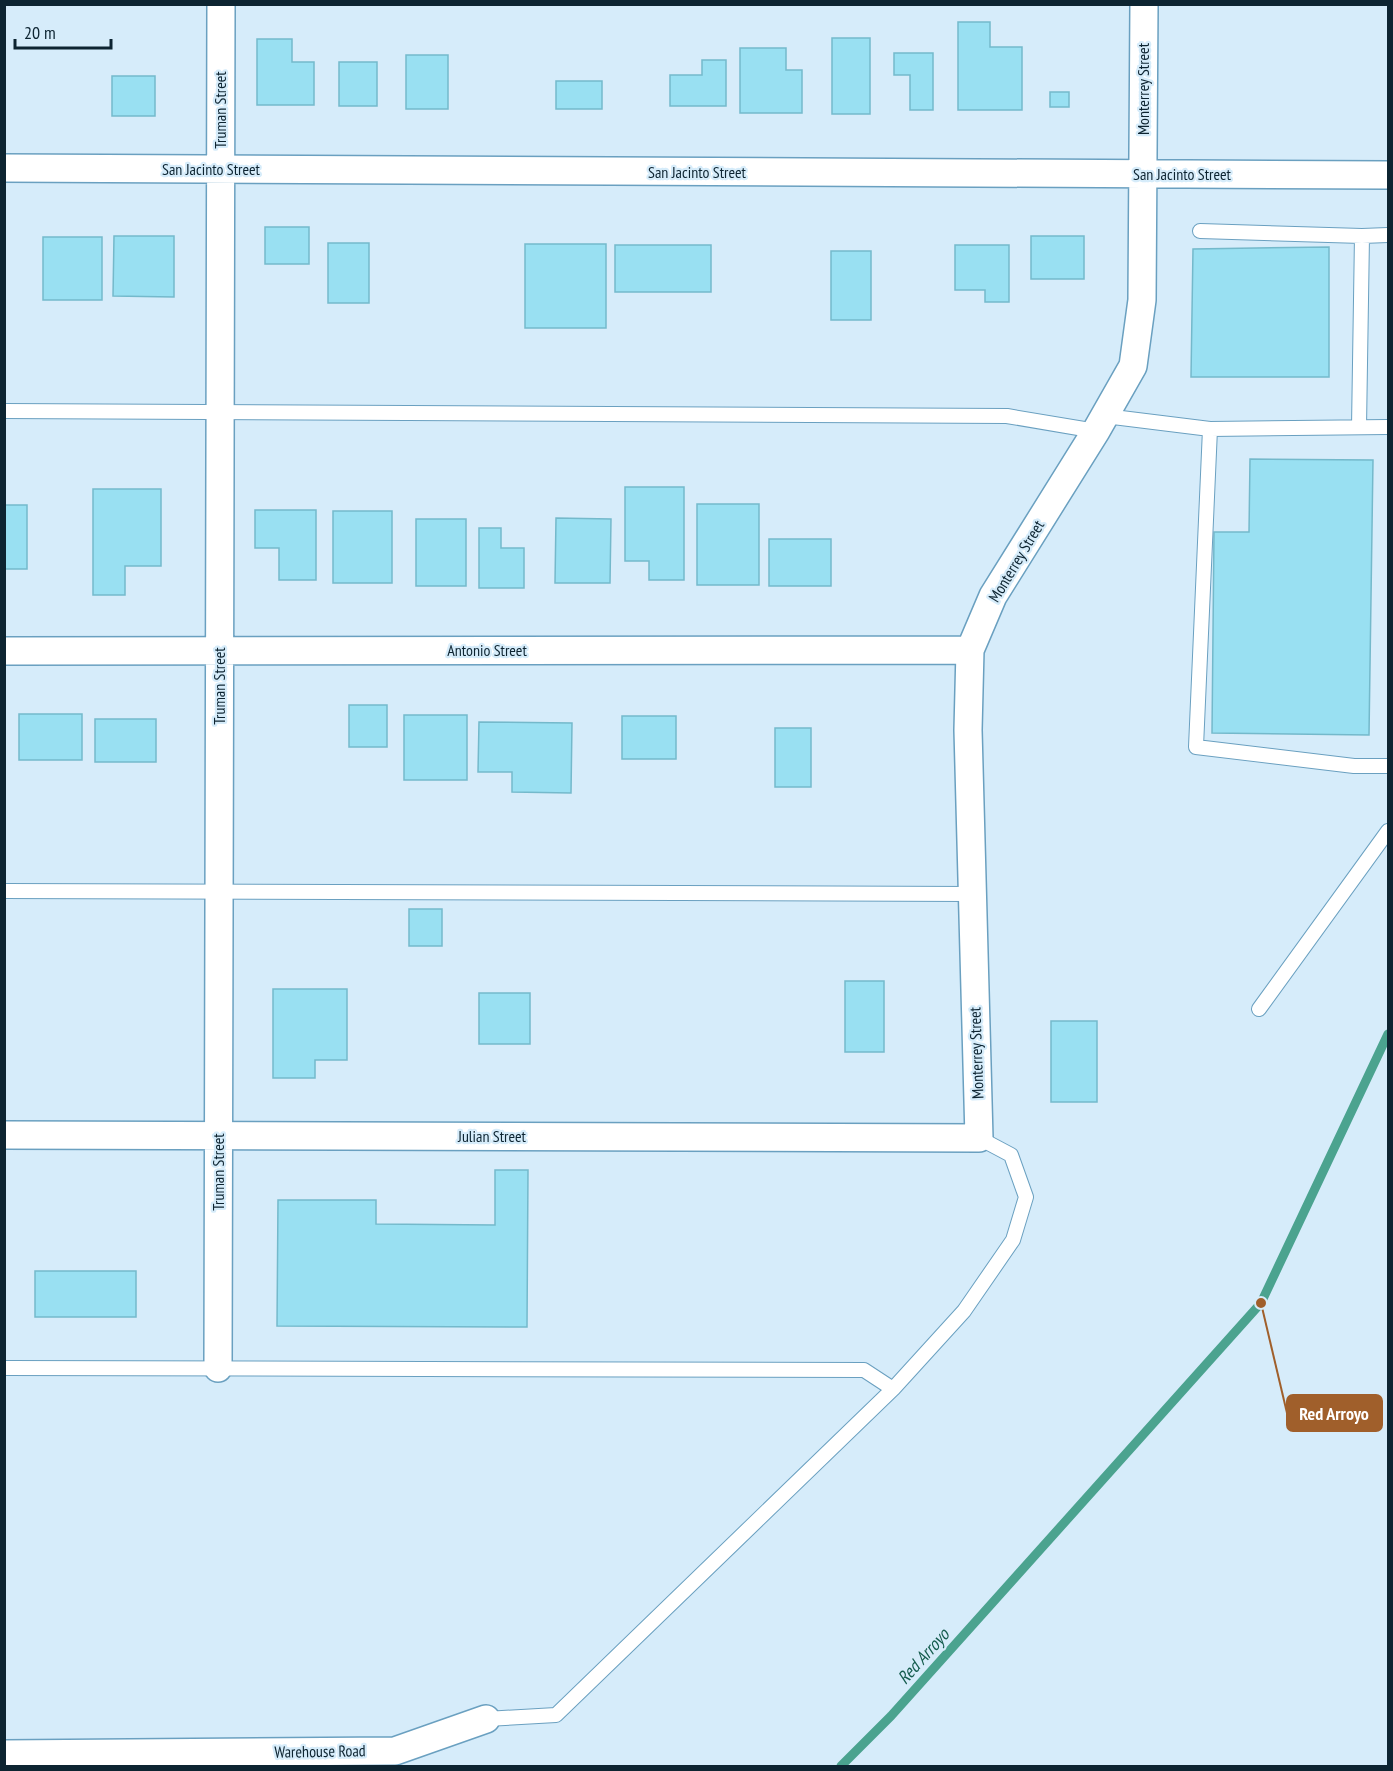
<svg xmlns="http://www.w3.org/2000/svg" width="1393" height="1771" font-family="'PT Sans Narrow',sans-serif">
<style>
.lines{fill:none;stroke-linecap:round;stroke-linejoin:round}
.stream{stroke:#4ba38f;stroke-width:9}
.building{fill:#99e0f2;stroke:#74b9cb;stroke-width:1.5}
.lane-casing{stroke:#6aa0c0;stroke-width:16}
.street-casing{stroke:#6aa0c0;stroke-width:30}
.lane{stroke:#fff;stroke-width:14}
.street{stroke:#fff;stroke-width:27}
.labels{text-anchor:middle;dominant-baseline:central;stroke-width:4.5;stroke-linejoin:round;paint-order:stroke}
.street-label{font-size:16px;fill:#0d2431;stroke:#d6ecfa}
.water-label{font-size:18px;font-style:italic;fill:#165d4f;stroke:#d6ecfa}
.leader{fill:none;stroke:#a05f2b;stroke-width:2}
.callout-dot{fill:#a05f2b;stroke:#d6ecfa;stroke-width:2}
.callout{fill:#a05f2b;stroke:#a05f2b;stroke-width:2}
.callout-label{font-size:18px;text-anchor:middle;font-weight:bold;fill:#fff}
</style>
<rect width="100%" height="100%" fill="#d6ecfa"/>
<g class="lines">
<path class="stream" d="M841 1766 891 1716 1261 1303 1388 1034"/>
</g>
<path class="building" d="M958 22H990V47H1022V110H958Z
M832 38H870V114H832Z
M257 39H292V62H314V105H257Z
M740 48H786V70H802V113H740Z
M894 53H933V110H910V75H894Z
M406 55H448V109H406Z
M702 60H726V106H670V75H702Z
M339 62H377V106H339Z
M112 76H155V116H112Z
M556 81H602V109H556Z
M1050 92H1069V107H1050Z
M265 227H309V264H265Z
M114 236H174V297L113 296Z
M1031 236H1084V279H1031Z
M43 237H102V300H43Z
M328 243H369V303H328Z
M525 244H606V328H525Z
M615 245H711V292H615Z
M955 245H1009V302H985V290H955Z
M1329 247V377H1191L1193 249Z
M831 251H871V320H831Z
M1250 459 1373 460 1369 735 1212 733 1214 532H1249Z
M625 487H684V580H649V561H625Z
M93 489H161V566H125V595H93Z
M697 504H759V585H697Z
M4 505H27V569H4Z
M255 510H316V580H279V548H255Z
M333 511H392V583H333Z
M556 518 611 519 610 583H555Z
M416 519H466V586H416Z
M479 528H501V548H524V588H479Z
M769 539H831V586H769Z
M349 705H387V747H349Z
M19 714H82V760H19Z
M404 715H467V780H404Z
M622 716H676V759H622Z
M95 719H156V762H95Z
M479 722 572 723 571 793 512 792V772H478Z
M775 728H811V787H775Z
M409 909H442V946H409Z
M845 981H884V1052H845Z
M273 989H347V1060H315V1078H273Z
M479 993H530V1044H479Z
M1051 1021H1097V1102H1051Z
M495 1170H528L527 1327 277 1326 278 1200H376V1224L495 1225Z
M35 1271H136V1317H35Z"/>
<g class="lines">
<g class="lane-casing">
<path id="lane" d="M1200 231 1362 236
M4 411 1007 416 1096 431
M1105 416 1210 429 1388 427
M1359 427 1362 236 1388 235
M1210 429 1196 747 1354 766H1388
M4 891 972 894
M1259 1009 1388 831
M4 1368 864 1370 893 1389
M486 1719 556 1715 893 1389 964 1311 1013 1240 1026 1197 1011 1155 979 1138"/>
</g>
<g class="street-casing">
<path id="street" d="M4 168 1388 175
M4 651 970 650
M4 1135 979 1138 968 730 970 650 993 596 1096 431 1133 366 1142 300 1144 4
M218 1368 221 4
M4 1754 395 1751 486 1719"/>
</g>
<use href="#lane" class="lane"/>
<use href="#street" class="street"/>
</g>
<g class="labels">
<g class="street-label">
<text transform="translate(1143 89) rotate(-90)">Monterrey Street</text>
<text transform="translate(220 110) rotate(-90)">Truman Street</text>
<text x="211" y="169">San Jacinto Street</text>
<text x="697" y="172">San Jacinto Street</text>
<text x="1182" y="174">San Jacinto Street</text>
<text transform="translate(1016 561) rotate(-59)">Monterrey Street</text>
<text x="487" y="650">Antonio Street</text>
<text transform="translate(219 686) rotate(-90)">Truman Street</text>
<text transform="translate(976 1053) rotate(-92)">Monterrey Street</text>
<text x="492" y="1136">Julian Street</text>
<text transform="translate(218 1172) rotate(-90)">Truman Street</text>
<text transform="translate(320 1751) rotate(-1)">Warehouse Road</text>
</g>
<g class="water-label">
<text transform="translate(923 1656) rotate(-48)">Red Arroyo</text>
</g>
</g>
<path class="leader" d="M1261 1303L1287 1413"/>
<circle class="callout-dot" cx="1261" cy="1303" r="6"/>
<rect class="callout" x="1287" y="1395" width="95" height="36" rx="6"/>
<g class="callout-label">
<text x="1334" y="1420">Red Arroyo</text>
</g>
<rect width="1393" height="1771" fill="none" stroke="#0d2431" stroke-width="12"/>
<path d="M15 39v9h96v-9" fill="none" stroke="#0d2431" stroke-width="3"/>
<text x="24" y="39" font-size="18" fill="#0d2431" stroke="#d6ecfa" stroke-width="4.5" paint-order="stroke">20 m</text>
</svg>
